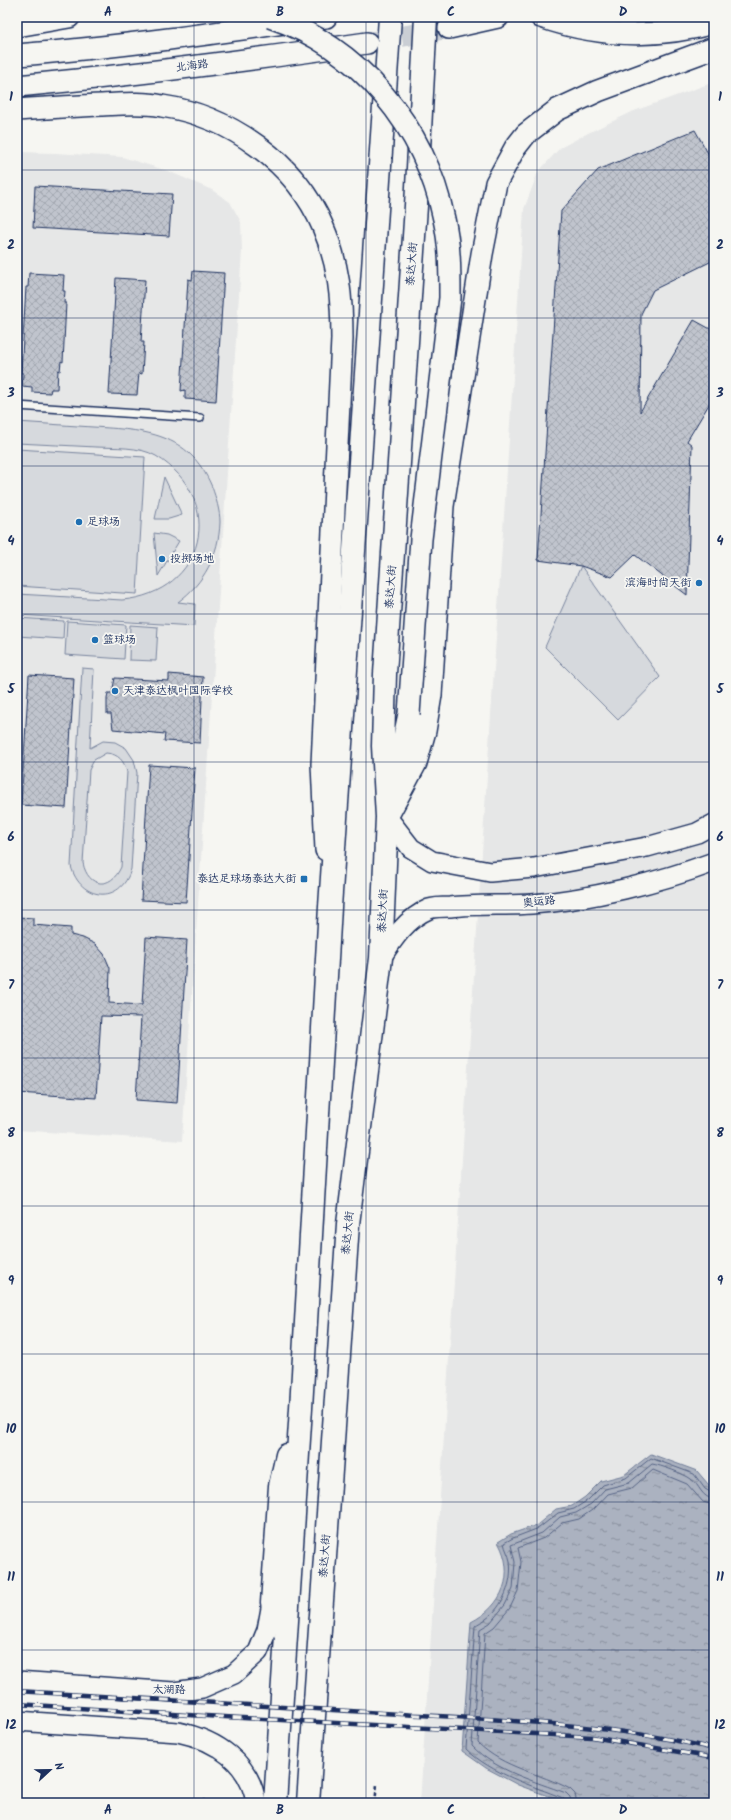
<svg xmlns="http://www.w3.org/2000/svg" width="731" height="1820" font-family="Kalam,'LXGW WenKai TC',sans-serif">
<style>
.built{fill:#e6e7e7}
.pitch{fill:#d6d9dd;stroke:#78849e;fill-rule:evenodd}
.water{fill:url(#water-ripples);stroke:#717e99}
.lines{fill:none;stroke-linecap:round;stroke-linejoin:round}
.shore{stroke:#556385;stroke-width:1}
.building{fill:url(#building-cross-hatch);stroke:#1b2f5e}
.primary-tunnel{stroke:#caced4;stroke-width:21;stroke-dasharray:21 10;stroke-linecap:butt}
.lane-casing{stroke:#1b2f5e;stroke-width:10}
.secondary-casing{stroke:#1b2f5e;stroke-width:22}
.primary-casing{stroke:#1b2f5e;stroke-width:24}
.highway-casing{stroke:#1b2f5e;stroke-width:25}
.path{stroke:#1b2f5e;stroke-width:2.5;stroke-dasharray:4 3;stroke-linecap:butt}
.lane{stroke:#f6f6f2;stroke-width:7}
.secondary{stroke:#f6f6f2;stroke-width:19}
.primary{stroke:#f6f6f2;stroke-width:21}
.highway{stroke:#f6f6f2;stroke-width:22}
.rail-casing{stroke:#1b2f5e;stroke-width:4.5}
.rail{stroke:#f6f6f2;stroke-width:3;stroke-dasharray:9;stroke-linecap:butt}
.primary-bridge-casing{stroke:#1b2f5e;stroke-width:24;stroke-linecap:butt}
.primary-bridge{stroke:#f6f6f2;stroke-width:21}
.grid{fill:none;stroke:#1b2f5e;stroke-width:1;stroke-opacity:0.55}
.poi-dot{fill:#1f6fb2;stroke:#f6f6f2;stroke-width:1.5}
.labels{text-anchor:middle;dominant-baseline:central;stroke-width:3.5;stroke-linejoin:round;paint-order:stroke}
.street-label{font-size:11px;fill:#1b2f5e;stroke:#f6f6f2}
.poi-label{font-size:11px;fill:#1b2f5e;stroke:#f6f6f2;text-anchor:start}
.neatline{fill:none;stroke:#1b2f5e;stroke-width:1.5}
.grid-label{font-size:13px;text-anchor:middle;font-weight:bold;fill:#1b2f5e}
</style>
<defs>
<pattern id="water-ripples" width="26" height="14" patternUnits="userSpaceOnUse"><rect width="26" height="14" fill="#abb2c0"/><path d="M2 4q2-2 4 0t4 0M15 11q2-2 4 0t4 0" fill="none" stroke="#8a919f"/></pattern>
<pattern id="building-cross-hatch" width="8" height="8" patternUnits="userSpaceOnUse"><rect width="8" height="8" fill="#c0c4cd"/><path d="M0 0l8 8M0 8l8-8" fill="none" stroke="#a4a9b2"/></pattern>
</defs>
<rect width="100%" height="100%" fill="#f6f6f2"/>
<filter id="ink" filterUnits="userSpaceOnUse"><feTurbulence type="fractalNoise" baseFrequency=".025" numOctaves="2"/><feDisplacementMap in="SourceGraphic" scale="8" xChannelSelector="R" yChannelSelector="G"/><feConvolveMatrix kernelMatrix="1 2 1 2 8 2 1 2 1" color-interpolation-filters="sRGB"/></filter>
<g filter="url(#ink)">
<path class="built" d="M714 82V1803H420L524 209 538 172 560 148 590 132 634 111Z
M17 152 55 153 122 157 168 171 212 190 230 202 241 222 242 251 182 1141 17 1130Z"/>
<path class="pitch" d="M17 422C42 424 68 425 93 427 144 430 189 432 212 487 216 498 220 511 220 522 219 555 204 583 178 602L195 604 194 626 17 615V594L122 600C205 593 228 500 156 456 139 446 115 448 96 447 70 446 43 444 17 443Z
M17 449 145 457 137 594 17 586Z
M164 477 182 515 169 519H155Z
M154 533 167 535 179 541 158 576Z
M581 566 660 677 618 720 545 647Z
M17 618 64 621 63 639 17 636Z
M67 621 126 625 124 659 65 655Z
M130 625 158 627 156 661 129 660Z
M82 668 94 669 90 748 103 741 115 742 126 748 134 760 137 773 131 869C121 905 80 901 71 866ZM106 753C119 754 124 761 127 772L121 867C111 890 88 888 83 863L89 770 94 760Z"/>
<path class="water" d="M651 1454 697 1471 714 1491V1803H567L518 1785 486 1768 462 1751 471 1622C503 1606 516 1574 498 1542L511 1534 537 1525 556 1509 572 1506 585 1497 601 1481 624 1475Z"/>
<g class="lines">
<path class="shore" d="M566 1803 563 1798C531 1785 492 1774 466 1749L475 1626C478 1623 482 1622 486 1619 503 1607 513 1582 510 1561 509 1555 505 1549 504 1543L513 1538 539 1528 558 1513 574 1509 588 1500 603 1485 626 1478 651 1458 694 1474 705 1489 714 1494
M571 1803 570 1797 566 1793C534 1781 496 1771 472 1746L480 1629 490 1623 505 1605 513 1589 515 1562 511 1545 542 1533 560 1517 576 1513 591 1504 605 1489 629 1483 652 1464C660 1465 685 1474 691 1479 700 1485 701 1498 714 1499
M577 1803 575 1794 570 1789C540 1773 503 1768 478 1743L485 1633 494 1627 510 1608 518 1591 521 1562 518 1548 544 1538 562 1523 579 1519 595 1508 608 1494 632 1488 653 1470 687 1484 703 1502 714 1505"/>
</g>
<path class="building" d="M695 130 714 164V260L653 290 641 314 640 412 694 320 714 331V396L687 441 692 445 687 595 635 555 612 577 581 566 538 560 561 211 598 170Z
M35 186 172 194 169 236 33 228Z
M193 271 224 273 216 401 185 399V390L181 391 188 279 192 280Z
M29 273 64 275 63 291H65L64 303H66L63 362 61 361 60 371 58 370 57 389H51L50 393 32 392V387L22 386 23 373H21L26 287H28Z
M116 278 145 280 141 342H144L142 374 139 373 137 395 109 394Z
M169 674 203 677 200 743 164 741 165 734 113 729 111 714H107V699L108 693H112L115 678 169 681Z
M29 675 74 678 66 808 21 805Z
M149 765 195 768 186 902 141 900Z
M18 917 33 918V925L71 928V935L83 938 95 944 104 954 110 968 109 1003 142 1005 146 937 187 940 177 1103 136 1100 141 1017 101 1016 96 1098 17 1093Z"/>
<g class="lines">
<path class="primary-tunnel" d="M371 42 449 28"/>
<g class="lane-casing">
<path id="lane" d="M17 406 200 418"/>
</g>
<g class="secondary-casing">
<path id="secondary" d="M387 817 411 848 432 861 490 872 534 868 647 847 697 833 714 824
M381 958C393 939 407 918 429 909 435 907 444 907 450 907 477 904 504 906 532 904 589 900 660 882 714 862
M17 1681 174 1692 202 1688 234 1674 258 1652 267 1630 272 1603
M17 1721 178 1732C216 1740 250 1762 256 1803"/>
</g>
<g class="primary-casing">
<path id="primary" d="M541 17C598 37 656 39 714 23
M17 26 69 17
M449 28 498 17
M17 55C121 47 223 32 326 17
M17 86C134 75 251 60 367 43
M17 110C45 108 74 106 102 105 122 104 143 102 162 106 230 116 296 163 323 227 339 264 342 299 342 339L322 764 326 850
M392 793 409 714
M387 817 416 763 425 731 431 695 443 506 482 254 496 183 515 148 526 134 557 110 598 91 714 48"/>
</g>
<g class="highway-casing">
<path id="highway" d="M272 1603 280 1486 287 1455
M275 1803 301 1408 330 907 390 17
M308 1803 348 1224 381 958 387 817 383 746 385 674 416 206 426 17"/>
</g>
<path class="path" d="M203 1803 204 1798
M375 1803 377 1784"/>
<use href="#lane" class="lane"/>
<use href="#secondary" class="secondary"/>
<use href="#primary" class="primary"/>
<use href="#highway" class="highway"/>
<g class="rail-casing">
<path id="rail" d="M17 1691C145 1699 272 1706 400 1714 505 1720 612 1724 714 1749
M17 1704 188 1715 592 1737 714 1758"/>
</g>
<use href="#rail" class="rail"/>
<g class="primary-bridge-casing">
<path id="primary-bridge" d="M270 17C360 47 425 127 444 219 450 245 450 271 450 298L421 539 409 714"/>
</g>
<use href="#primary-bridge" class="primary-bridge"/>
</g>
</g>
<path class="grid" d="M194 17V1803M366 17V1803M537 17V1803M17 170H714M17 318H714M17 466H714M17 614H714M17 762H714M17 910H714M17 1058H714M17 1206H714M17 1354H714M17 1502H714M17 1650H714"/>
<g class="poi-dot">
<circle cx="79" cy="522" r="4"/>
<circle cx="162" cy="559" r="4"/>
<circle cx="699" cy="583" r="4"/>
<circle cx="95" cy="640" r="4"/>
<circle cx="115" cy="691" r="4"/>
<rect x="300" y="875" width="8" height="8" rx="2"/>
</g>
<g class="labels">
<g class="street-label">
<text transform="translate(192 66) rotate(-7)">北海路</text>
<text transform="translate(412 264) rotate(-86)">泰达大街</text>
<text transform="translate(391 587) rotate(-86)">泰达大街</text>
<text transform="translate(539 902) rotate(-6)">奥运路</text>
<text transform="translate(383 911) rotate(-88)">泰达大街</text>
<text transform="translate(348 1233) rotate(-85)">泰达大街</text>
<text transform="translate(325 1556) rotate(-86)">泰达大街</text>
<text x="169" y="1690">太湖路</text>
</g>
<g class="poi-label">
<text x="87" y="522">足球场</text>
<text x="170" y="559">投掷场地</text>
<text x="691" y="583" text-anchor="end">滨海时尚天街</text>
<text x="103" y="640">篮球场</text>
<text x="123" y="691">天津泰达枫叶国际学校</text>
<text x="296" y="879" text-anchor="end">泰达足球场泰达大街</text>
</g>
</g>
<rect width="731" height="1820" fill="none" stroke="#f6f6f2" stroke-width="44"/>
<g transform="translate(50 1770) rotate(68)" stroke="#f6f6f2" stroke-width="3" paint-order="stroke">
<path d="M0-3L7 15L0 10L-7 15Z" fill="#1b2f5e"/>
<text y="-6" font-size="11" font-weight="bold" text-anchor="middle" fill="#1b2f5e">N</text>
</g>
<rect x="22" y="22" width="687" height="1776" class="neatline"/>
<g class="grid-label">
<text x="108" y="16">A</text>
<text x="280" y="16">B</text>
<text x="451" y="16">C</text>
<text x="623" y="16">D</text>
<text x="11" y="101">1</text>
<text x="720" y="101">1</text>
<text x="11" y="249">2</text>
<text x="720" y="249">2</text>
<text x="11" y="397">3</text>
<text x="720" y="397">3</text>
<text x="11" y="545">4</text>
<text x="720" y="545">4</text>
<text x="11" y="693">5</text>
<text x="720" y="693">5</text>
<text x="11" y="841">6</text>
<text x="720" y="841">6</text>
<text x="11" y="989">7</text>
<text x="720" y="989">7</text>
<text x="11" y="1137">8</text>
<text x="720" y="1137">8</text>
<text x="11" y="1285">9</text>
<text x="720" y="1285">9</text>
<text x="11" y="1433">10</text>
<text x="720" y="1433">10</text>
<text x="11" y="1581">11</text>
<text x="720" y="1581">11</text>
<text x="11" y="1729">12</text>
<text x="720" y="1729">12</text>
<text x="108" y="1814">A</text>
<text x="280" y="1814">B</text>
<text x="451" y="1814">C</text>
<text x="623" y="1814">D</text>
</g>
</svg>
